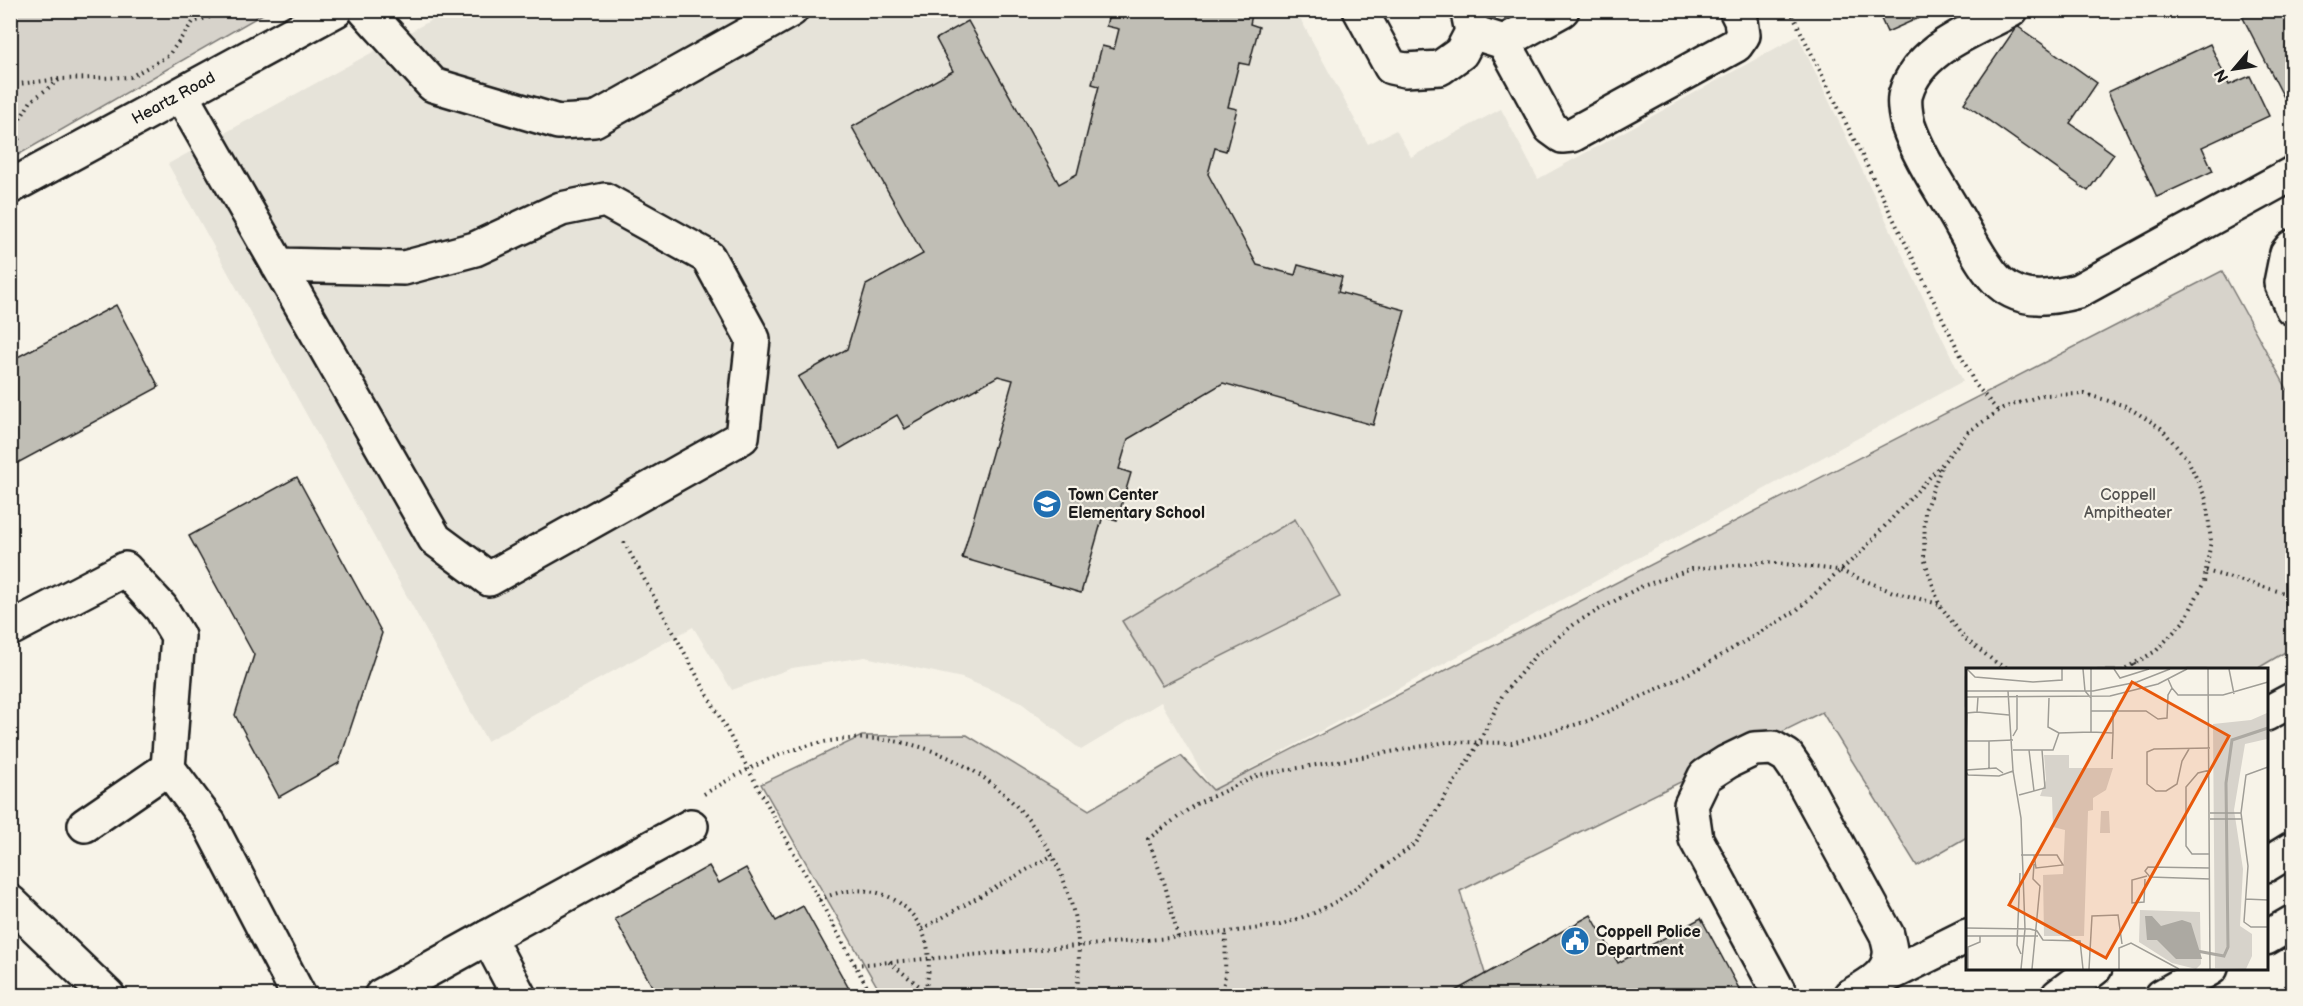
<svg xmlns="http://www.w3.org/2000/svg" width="2303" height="1006" font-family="'Balsamiq Sans',sans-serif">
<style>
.built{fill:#e6e3d9}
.green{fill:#d7d3cb;stroke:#7a7874;stroke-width:1.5}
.building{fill:#c0beb5;stroke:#1c1c1c;stroke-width:1.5}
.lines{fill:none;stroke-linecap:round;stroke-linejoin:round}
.minor-casing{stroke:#1c1c1c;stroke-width:38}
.path{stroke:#1c1c1c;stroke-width:4;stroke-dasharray:1.5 4.5;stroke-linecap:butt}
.minor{stroke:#f7f3e8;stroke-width:33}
.labels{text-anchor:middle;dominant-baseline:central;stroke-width:4.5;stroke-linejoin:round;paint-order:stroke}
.street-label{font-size:16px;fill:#1c1c1c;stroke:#f7f3e8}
.poi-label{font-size:16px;font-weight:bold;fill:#1c1c1c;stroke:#f7f3e8;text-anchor:start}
.park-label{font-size:16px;fill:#545351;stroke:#f7f3e8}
.inset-river{fill:none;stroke:#aca9a2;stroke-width:3}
.inset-road{fill:none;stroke:#9f9d96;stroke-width:1.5}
.view{fill:#e8590c;fill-opacity:0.15;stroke:#e8590c;stroke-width:3}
.inset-edge{fill:none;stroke:#1c1c1c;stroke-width:3}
</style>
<rect width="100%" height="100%" fill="#f7f3e8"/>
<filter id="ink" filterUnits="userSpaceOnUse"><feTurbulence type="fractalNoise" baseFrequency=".0167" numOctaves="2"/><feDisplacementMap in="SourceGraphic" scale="12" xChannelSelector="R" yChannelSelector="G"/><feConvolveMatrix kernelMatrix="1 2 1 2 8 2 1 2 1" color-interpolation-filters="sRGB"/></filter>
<g filter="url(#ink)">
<path class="built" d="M448 11H1296L1368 144 1396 130 1411 157 1501 109 1538 179 1798 36 1963 381 1212 790 1161 702 1081 750 1019 701 962 678 865 657 792 668 732 690 693 627 487 741 168 164Z
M2292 981V995H2266Z"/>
<path class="green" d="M10 11 11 10 268 11 11 159Z
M2222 271 2292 398V648L2255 670H1967V837L1917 866 1822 712 1460 891 1491 993 1486 995H882L761 784 862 736 967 735 1089 810 1181 756 1213 790Z
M1295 519 1340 597 1162 686 1122 621Z"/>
<path class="building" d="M1110 10H1253L1250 24 1259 27 1249 65 1239 63 1228 107 1237 109 1226 151 1215 148 1208 174 1257 265 1295 275 1298 265 1342 277 1338 292 1405 310 1373 425 1223 383 1128 439 1119 469 1131 473 1117 520 1103 516 1081 593 962 558 1013 380 998 376 905 429 897 415 840 449 798 377 847 349 866 285 923 254 852 127 953 71 936 39 968 21 1059 184 1077 174 1099 86 1092 84 1102 46 1114 49 1119 29 1106 26Z
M1877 10H1937L1887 32Z
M2239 10H2292V113Z
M2017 26 2097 83 2070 123 2114 154 2088 191 1964 103Z
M2210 44 2229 85 2250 76 2269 116 2202 147 2213 171 2157 197 2108 92Z
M116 305 159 387 10 467V361Z
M297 477 382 633 339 763 279 797 235 715 254 655 189 536Z
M709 866 719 883 746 868 776 921 803 906 853 996H640L653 988 615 919Z
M1591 915 1618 963 1701 918 1743 996H1446Z"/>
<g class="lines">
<g class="minor-casing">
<g id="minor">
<path d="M365 10 433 85 558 122 594 120 791 10"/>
<path d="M1360 10 1391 67 1405 70 1440 68 1461 53 1472 32 1468 12"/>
<path d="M2011 10C1973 31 1919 48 1906 93 1903 100 1906 117 1908 125 1920 160 1944 193 1962 226 1972 243 1985 270 2000 283 2023 303 2051 298 2078 291L2292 174"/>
<path d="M1472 32 1504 42 1551 128 1562 136 1572 135 1736 45 1743 35 1741 20 1736 10"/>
<path d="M1504 42 1562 10"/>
<path d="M181 95 435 539 489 579 742 437 753 339 708 257 605 200 561 209 475 249 404 268 278 265"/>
<path id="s1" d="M10 187 336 10"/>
<path d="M2292 247 2287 253 2281 283 2292 308"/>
<path d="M10 629 125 569 161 608 178 636 168 768 209 823 299 996"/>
<path d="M2266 714 2292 700"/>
<path d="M85 825 168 768"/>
<path d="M2266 865 2292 849"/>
<path d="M10 902 108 996"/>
<path d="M488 937 691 826"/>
<path d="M2266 938 2292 923"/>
<path d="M1872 983 1967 936"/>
<path d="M381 996 488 937 519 996"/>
<path d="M1781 996 1696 839 1691 805 1705 776 1727 762 1754 749 1773 748 1787 756 1798 772 1887 935C1888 941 1891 949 1890 955 1888 976 1867 986 1850 996"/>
<path d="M2058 996 2095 968"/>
<path d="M2162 996 2211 968"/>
</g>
</g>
<path class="path" d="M1790 10 1975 384 1998 411
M10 85 60 79 130 77 168 56 193 22 234 10
M10 123 20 141
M14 129 31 101 59 80
M1941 468 1925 510 1924 558 1939 604 1964 638 1998 664 2013 670
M624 542 872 996
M2206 571 2292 595
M2134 664 2137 670
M704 794C747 769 787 746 837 740 981 723 1099 856 1076 996
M819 900C885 868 945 920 925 990
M922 929 1053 855
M1178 937 1165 885 1148 839 1196 804 1259 775 1447 742 1512 743 1588 721 1649 693 1703 666 1796 611 1861 552 1942 464 1968 432 2003 408 2043 395 2085 394 2126 406 2161 428 2188 460 2206 499 2211 541 2204 582 2185 620 2156 651 2123 670
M889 962 932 996
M855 965 1170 938 1246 930 1280 925 1314 913 1339 900 1416 843 1479 743 1503 694 1536 655 1577 622 1640 587 1692 569 1767 562 1838 570 1893 592 1939 604
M1222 996 1225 975 1226 932"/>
<use href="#minor" class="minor"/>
</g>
</g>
<defs>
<g id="school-disc" transform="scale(1.5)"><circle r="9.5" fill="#1f6fb2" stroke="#f7f3e8"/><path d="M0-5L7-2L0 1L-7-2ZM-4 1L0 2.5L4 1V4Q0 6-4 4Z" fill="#fff"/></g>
<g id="civic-disc" transform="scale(1.5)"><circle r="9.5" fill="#1f6fb2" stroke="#f7f3e8"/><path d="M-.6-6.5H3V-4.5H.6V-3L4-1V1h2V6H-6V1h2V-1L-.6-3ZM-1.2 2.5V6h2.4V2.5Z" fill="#fff"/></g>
</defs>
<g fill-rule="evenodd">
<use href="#school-disc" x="1047" y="504"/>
<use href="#civic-disc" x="1575" y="941"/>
</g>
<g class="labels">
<g class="street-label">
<text stroke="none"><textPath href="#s1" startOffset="186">Heartz Road</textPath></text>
</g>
<g class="poi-label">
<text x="1068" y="495">Town Center<tspan x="1068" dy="18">Elementary School</tspan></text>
<text x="1596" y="932">Coppell Police<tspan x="1596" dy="18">Department</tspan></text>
</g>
<g class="park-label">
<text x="2128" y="495">Coppell<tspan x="2128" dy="18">Ampitheater</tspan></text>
</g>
</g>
<g transform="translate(1966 668)">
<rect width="302" height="302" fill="#f7f3e8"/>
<path d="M301 45V71L279 76 268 142 277 201 274 258 286 266V288L280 301 249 300 247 56 285 52ZM78 87H103V100H147L140 122 127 130V142L122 143 118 268H78L77 207 97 206 99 162 87 159 86 129 74 128 80 112ZM135 143H143L144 165H134ZM174 242 234 244 235 296 230 301 206 295 173 274Z" fill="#d7d3cb"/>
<path d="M179 248H186L195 258 216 252 225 255 236 291H210L191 272H181Z" fill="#aca9a2"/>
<path class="inset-river" d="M231 283 258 288 262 279 260 115 266 72 302 60"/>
<path class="inset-road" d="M1 1 9 9 67 14 96 12V1M117 1 119 23 125 30M148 1 154 10 183 1M242 1 244 301M263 1 268 26M206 20 212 27H257L302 14M0 23H127L171 14 204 1M42 23 47 103 55 150 59 261 55 301M0 29 144 28 192 16 221 1M83 30 82 59 93 65M125 43H180L192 51 201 50 202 27 206 20 202 11M11 44 43 47M125 64 147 65V44M47 68 51 61V27M0 73 1 45 11 44 12 29M0 73H23M223 81 216 93 211 116 200 123H190L181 116V84L188 81 244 80M47 82H87L93 65 125 64V1M63 82 68 123M146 91 147 65M302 99 280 107 275 145 282 198 278 254 285 259H302M23 100V73L47 72M0 102 30 100 37 105M0 104 2 107 33 108 47 103M53 127 79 120 76 82M244 145H275M244 151H275M244 186H226L220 178V119L232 105 244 102M55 187H91L97 197 70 200 68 187M244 200 182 199 179 203 184 209 244 211M54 205 51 277 55 286M179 211 178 234 166 235V212L181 208M279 231 302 232M0 260 64 261 71 263 77 272 114 273 117 301M0 268H72M2 301V279L14 274V268M66 301 74 218 67 211 68 196M123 301 126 248 152 247 156 276M153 301V280L165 275 213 301"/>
<path class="view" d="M166 14 263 68 140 290 43 237Z"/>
<rect width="302" height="302" class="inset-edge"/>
</g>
<rect width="2303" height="1006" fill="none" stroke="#f7f3e8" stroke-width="36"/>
<rect x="18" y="18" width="2267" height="970" fill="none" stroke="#1c1c1c" stroke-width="2" filter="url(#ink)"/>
<g transform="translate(2234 69) rotate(241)" stroke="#f7f3e8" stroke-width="4.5" paint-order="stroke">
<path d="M0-4.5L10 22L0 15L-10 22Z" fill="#1c1c1c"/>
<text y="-9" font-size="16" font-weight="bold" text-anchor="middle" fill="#1c1c1c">N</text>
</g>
</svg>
